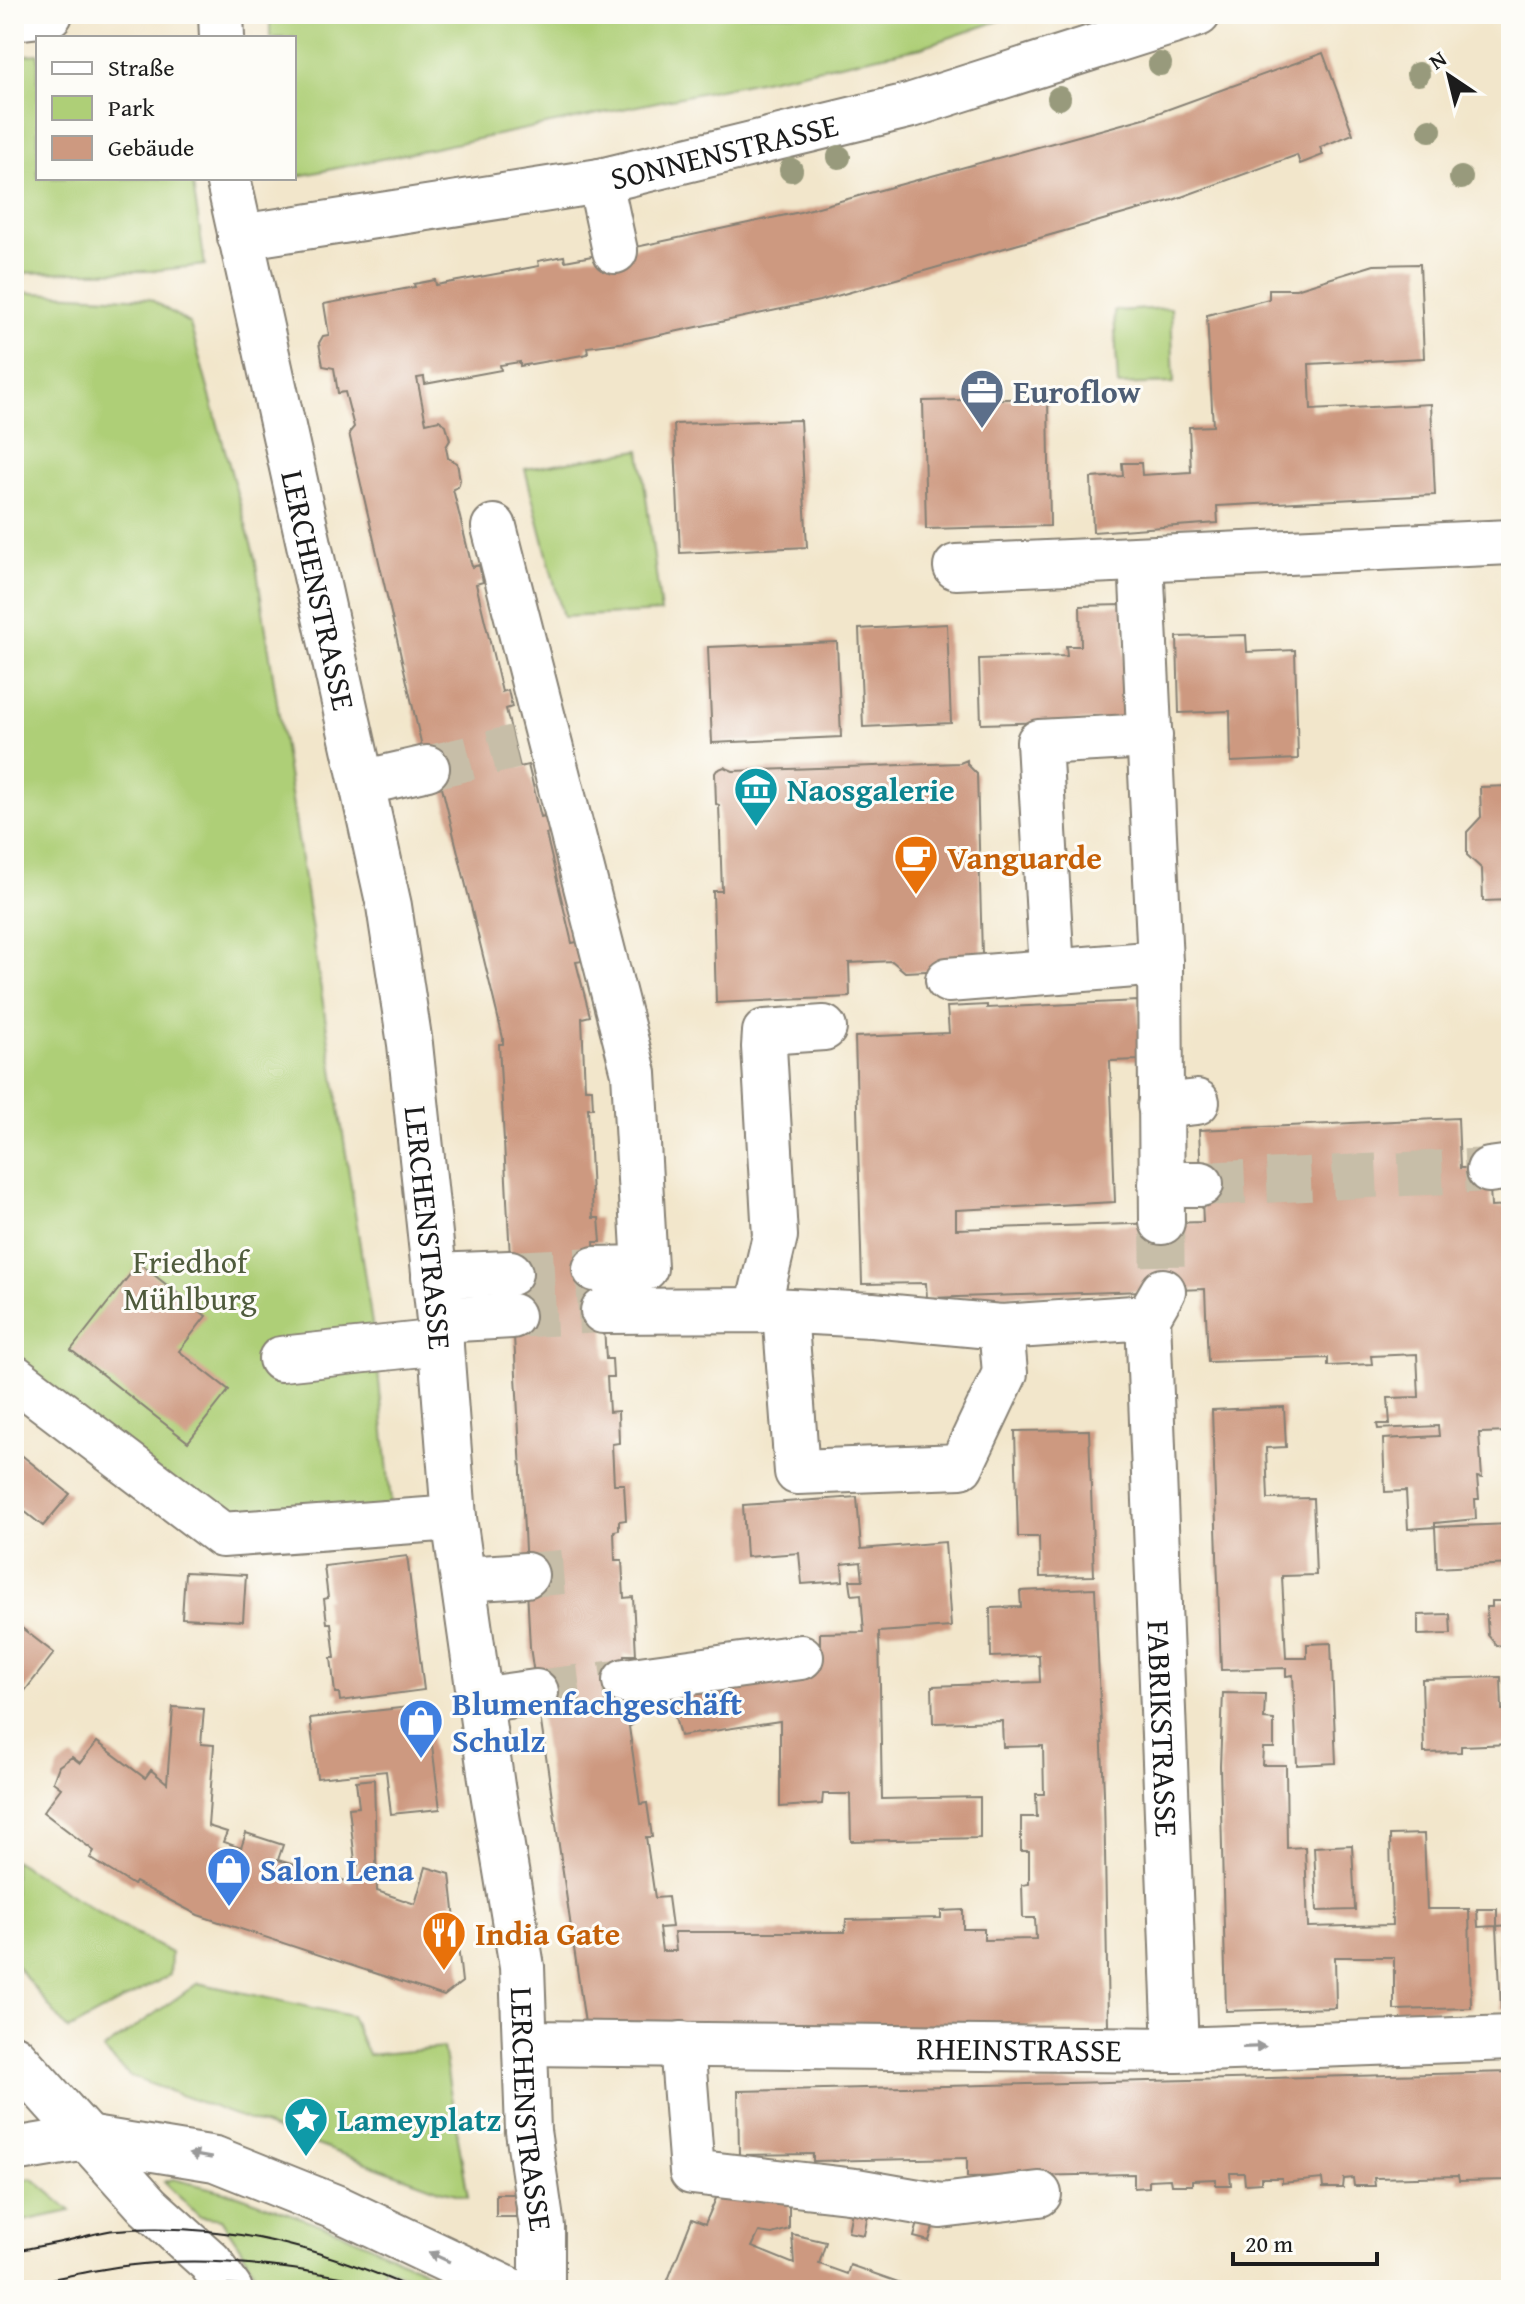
<svg xmlns="http://www.w3.org/2000/svg" width="1525" height="2304" font-family="'Gentium Book Plus',serif">
<style>
.green{fill:#aecf77;stroke:#65764a;stroke-width:2}
.building{fill:#cd9980}
.lines{fill:none;stroke-linecap:round;stroke-linejoin:round}
.minor-tunnel{stroke:#c7bea8;stroke-width:44;stroke-dasharray:44 22;stroke-linecap:butt}
.minor-casing{stroke:#878174;stroke-width:48}
.major-casing{stroke:#878174;stroke-width:48}
.minor{stroke:#fff;stroke-width:44}
.major{stroke:#fff;stroke-width:44}
.tram{stroke:#1c1c1c;stroke-width:2}
.tree{fill:#989a7c}
.oneway{fill:#999}
.labels{text-anchor:middle;dominant-baseline:central;stroke-width:6;stroke-linejoin:round;paint-order:stroke}
.street-label{font-size:32px;fill:#1c1c1c;stroke:#fdfcf7}
.service-label{font-size:32px;font-weight:bold;fill:#4e5e75;stroke:#fdfcf7;text-anchor:start}
.culture-label{font-size:32px;font-weight:bold;fill:#0d838f;stroke:#fdfcf7;text-anchor:start}
.food-label{font-size:32px;font-weight:bold;fill:#c56008;stroke:#fdfcf7;text-anchor:start}
.park-label{font-size:32px;fill:#4f5b3c;stroke:#fdfcf7}
.shop-label{font-size:32px;font-weight:bold;fill:#366cbe;stroke:#fdfcf7;text-anchor:start}
</style>
<rect width="100%" height="100%" fill="#fdfcf7"/>
<filter id="ink" filterUnits="userSpaceOnUse"><feTurbulence type="fractalNoise" baseFrequency=".0125" numOctaves="2"/><feDisplacementMap in="SourceGraphic" scale="16" xChannelSelector="R" yChannelSelector="G"/><feConvolveMatrix kernelMatrix="1 2 1 2 8 2 1 2 1" color-interpolation-filters="sRGB"/></filter>
<filter id="wash" filterUnits="userSpaceOnUse"><feTurbulence type="fractalNoise" baseFrequency=".006" numOctaves="4" result="noise"/><feDisplacementMap in="SourceGraphic" scale="32" xChannelSelector="R" yChannelSelector="G"/><feGaussianBlur stdDeviation="1.8" result="paint"/><feColorMatrix in="noise" values="0 0 0 0 0 0 0 0 0 0 0 0 0 0 0 0 0 1.4 0 .05"/><feComposite in="paint" operator="in"/></filter>
<g filter="url(#wash)">
<rect width="100%" height="100%" fill="#f2e6cb"/>
<path class="green" d="M270 14H1019L922 47 294 177V38H270Z
M38 54V178H192L205 265 151 271 14 273V56Z
M14 292 150 299 190 324 255 558 376 1350 392 1513 227 1527 14 1367Z
M1171 308 1174 383 1118 385 1114 311Z
M640 450 661 612 563 617 525 469Z
M14 1860 116 1923 171 1953 170 1975 68 2030 14 1963Z
M198 1983 351 2016 368 2055 443 2048 468 2197 440 2190 131 2077 103 2050Z
M32 2178 71 2211 14 2223V2181Z
M173 2179 238 2195 341 2232 467 2290H444L385 2267 377 2290H263L245 2255 221 2219 199 2216 164 2182Z"/>
<g id="blocks">
<path class="building" d="M1323 53 1353 134 1320 147 1323 155 1300 164 1297 155 1173 200 819 301 627 342 587 347 588 354 520 366V362L500 365 501 370 425 384 424 377 417 378 426 423 439 420 446 425 450 440 446 447 448 458 457 463 460 480 458 487 453 489 472 567 479 565 483 582 476 584 502 692 508 690 512 707 506 709 515 747 520 767 528 765 541 817 548 815 553 832 546 834 572 943 577 942 582 961 576 962 590 1016 582 1018 585 1089H592L593 1108H588L593 1218H599L601 1242H594L597 1297 602 1296 606 1359H612L613 1377H607L609 1412 618 1411 619 1443 612 1444 614 1484H624L626 1520 619 1521V1530L614 1531 615 1560H622L624 1598 633 1597 636 1655H624V1678L633 1724 629 1727 640 1804 647 1803 652 1837H646L655 1898 668 1897 672 1927 659 1928 662 1951H676L674 1932H845L846 1920 941 1918V1911L963 1910V1929H984V1940L1036 1939 1035 1918H1023L1022 1885 1029 1884V1851H1021V1817H1037L1036 1794H1044L1043 1746 1003 1747 1002 1721 933 1723 932 1686 1040 1682 1039 1655 991 1657 990 1608 1021 1607 1020 1591 1095 1588 1104 1793 1108 2026 586 2030 530 1647 499 1044H503V1038L442 787 433 789 427 768 349 433 354 427 345 392 338 393 334 368 323 366 319 343 323 336 329 335 324 304 415 287 414 284 435 280 436 285 539 266 538 261 564 256 565 261 608 253 800 212 1144 118Z
M1420 264 1424 358 1309 364 1311 410 1431 404 1435 495 1217 506 1218 523 1093 532 1091 478 1123 476 1122 463H1141L1142 475 1191 472 1189 427 1213 426 1207 315 1269 299V289H1296L1374 265Z
M1048 398 1050 526 926 529 923 401Z
M800 420 807 547 680 553 674 424Z
M1123 605 1126 720 981 724 979 659 1067 656 1066 646H1081L1080 606Z
M947 624 951 723 863 727 859 629Z
M1246 635 1247 652 1295 650 1298 759 1231 762 1230 711 1179 713 1177 637Z
M837 642 841 737 712 743 708 647Z
M967 760V764L977 774 982 955 969 969 905 972 892 961 849 963 850 997 716 1003 713 891H722L719 805 716 804 715 773 717 770 724 767 733 771 960 763Z
M1511 786V900L1483 901 1482 869 1467 855V832L1481 817 1480 787Z
M1138 1001 1141 1060 1110 1061 1115 1202 956 1210V1229L1203 1222 1199 1130 1458 1118 1460 1168H1489L1491 1207 1511 1206V1432L1479 1433 1482 1478 1477 1477 1479 1499H1475L1476 1519 1435 1523V1527L1408 1529 1406 1491 1385 1492 1383 1439 1439 1436 1438 1426 1378 1429 1377 1424H1390L1388 1398 1419 1397 1417 1354 1371 1356 1372 1364 1328 1366V1358L1208 1362 1205 1289 927 1298 926 1283 862 1284 855 1037 949 1033 947 1007 987 1005V1008Z
M139 1263 206 1316 179 1351 229 1390 188 1442 71 1350Z
M1284 1407 1286 1447 1266 1448 1268 1499 1313 1498 1316 1575 1282 1576 1286 1658H1307V1644L1331 1643 1336 1763 1297 1765 1293 1675 1286 1676V1668L1221 1670 1212 1410Z
M1089 1430 1094 1576 1040 1577 1039 1537H1018L1015 1431Z
M14 1449 70 1494 43 1526 14 1503Z
M857 1497 861 1549 945 1542 951 1627 879 1632 882 1799 980 1797V1838L851 1841 850 1794H823L822 1804 780 1807V1721L680 1736 669 1694 820 1669V1633L864 1632 861 1594 852 1595 850 1580H863L861 1562 842 1564 843 1581 802 1584 799 1553 746 1557 743 1505Z
M1511 1524V1564L1437 1568 1435 1527Z
M407 1556 424 1690 340 1701 339 1693H335L331 1658H335L331 1623H327L324 1599 328 1598 324 1566Z
M185 1572 246 1575 243 1621 182 1618Z
M1492 1601H1511V1647L1496 1645 1488 1635 1486 1607H1492Z
M1450 1614 1451 1634 1418 1635V1615Z
M14 1622 54 1653 14 1705Z
M1501 1677 1502 1710H1511V1744L1461 1746V1752L1424 1753 1422 1679Z
M1223 1693 1265 1694 1264 1719 1274 1720V1748H1263L1262 1765H1286L1287 1848 1305 1847 1308 1927 1392 1925 1390 1835 1424 1834 1427 1909H1469L1471 2008 1394 2010V1957H1335L1336 2008 1226 2011 1220 1766Z
M427 1705 440 1809 391 1814 386 1771 317 1778 310 1718Z
M173 1707 204 1709 201 1744 214 1745 208 1826 227 1832 223 1842 241 1848 246 1833 283 1845 278 1860 352 1883 359 1861H355L349 1808 359 1807 356 1781 374 1779 377 1891 415 1904 426 1867 450 1874 462 1982 444 1996 198 1915 135 1882 133 1885 90 1858 94 1851 43 1812 61 1788 53 1782 59 1766 72 1757 80 1763 97 1742 145 1778 151 1770 167 1783Z
M1352 1845 1355 1910 1317 1911 1314 1847Z
M1477 1909H1497V1926L1478 1927Z
M1511 1925V2008L1501 2009 1497 1926Z
M1511 2072V2180L1459 2181 1458 2176 1374 2178 1375 2186H1354L1353 2178 1344 2179 1343 2188H1323L1322 2179 1282 2183V2178H1261V2183L1245 2184 1244 2173H1230L1231 2185H1216V2179L1192 2180V2185H1171L1170 2179 1149 2180V2187L1134 2188V2174L967 2177V2158L813 2161V2154L739 2155 738 2091Z
M496 2194H516V2217H496Z
M717 2196 789 2199V2229L772 2234 759 2232 752 2247 794 2264 792 2234 826 2242 819 2264 847 2274 850 2265 918 2289 920 2287 928 2290H664L692 2219 705 2224Z
M852 2211 868 2214 864 2235 848 2232Z
M920 2216 935 2220 929 2241 914 2237Z"/>
</g>
</g>
<g filter="url(#ink)">
<use href="#blocks" fill-opacity="0" stroke="#878174" stroke-width="2"/>
<g class="lines">
<path class="minor-tunnel" d="M427 768 515 747
M1201 1184 1489 1170
M1162 1222 1163 1291
M510 1273 595 1269
M512 1316 603 1311
M526 1575 563 1572
M536 1692 625 1681"/>
<g class="minor-casing">
<g id="minor">
<path d="M221 14 222 38"/>
<path d="M14 18 50 14"/>
<path id="s1" d="M228 178 389 906 410 1044 439 1320 454 1518 492 1786 522 1967 528 2131 542 2227V2290"/>
<path d="M600 181 615 251"/>
<path id="s2" d="M240 237 600 181 912 105 1198 14"/>
<path d="M494 527 634 1073 645 1268 595 1269"/>
<path d="M1141 559 1160 963 1162 1222"/>
<path d="M956 567 1511 542"/>
<path d="M362 783 427 768"/>
<path d="M1052 971 1039 742 1150 736"/>
<path d="M948 980 1160 963"/>
<path d="M1160 1106 1197 1102"/>
<path d="M1489 1170 1511 1167"/>
<path d="M1161 1184H1201"/>
<path d="M434 1276 510 1273"/>
<path id="s3" d="M1163 1291 1148 1317 1176 2050"/>
<path d="M761 1309 762 1291 775 1236 764 1047 765 1032 824 1028"/>
<path d="M603 1311 771 1310 872 1315 1001 1327 1148 1317"/>
<path d="M785 1311 797 1472 961 1466 1005 1373 1001 1327"/>
<path d="M439 1320 512 1316"/>
<path d="M281 1359 441 1342"/>
<path d="M14 1377 222 1535 454 1518"/>
<path d="M463 1579 526 1575"/>
<path d="M625 1681 801 1657"/>
<path d="M480 1700 536 1692"/>
<path id="s4" d="M525 2043 1176 2050 1511 2038"/>
<path d="M682 2044 692 2172 856 2191 941 2206 1039 2194"/>
<path d="M14 2057 148 2206 210 2262 230 2290"/>
</g>
</g>
<g class="major-casing">
<path id="major" d="M14 2150 86 2138 215 2159 335 2207 510 2290"/>
</g>
<use href="#minor" class="minor"/>
<use href="#major" class="major"/>
<path class="tram" d="M14 2251C34 2247 54 2244 74 2239 88 2236 102 2231 116 2230 225 2222 317 2246 415 2290
M14 2286C60 2278 107 2266 154 2263 232 2257 310 2270 386 2286
M111 2290C172 2283 224 2283 285 2290"/>
</g>
<g class="tree">
<circle cx="1160" cy="64" r="12"/>
<circle cx="1418" cy="74" r="12"/>
<circle cx="1059" cy="98" r="12"/>
<circle cx="1430" cy="130" r="12"/>
<circle cx="839" cy="157" r="12"/>
<circle cx="791" cy="170" r="12"/>
<circle cx="1461" cy="178" r="12"/>
</g>
<defs><path id="oneway-solid" d="M-6-.8H1V-3.2L6.5 0L1 3.2V.8H-6Z" transform="scale(2)"/></defs>
<g class="oneway">
<use href="#oneway-solid" transform="translate(1254 2047) rotate(-2)"/>
<use href="#oneway-solid" transform="translate(200 2156) rotate(-170)"/>
<use href="#oneway-solid" transform="translate(439 2257) rotate(-155)"/>
</g>
</g>
<defs>
<g id="office-pin" transform="scale(2.3)"><path d="M0 17L-7.5 6A9.5 9.5 0 1 1 7.5 6Z" fill="#5c6f8a" stroke="#fdfcf7"/><path d="M-6-3h4V-5.5h4V-3h4V5H-6ZM-1-4.5V-3h2v-1.5ZM-6 0V1H6V0Z" fill="#fff"/></g>
<g id="museum-pin" transform="scale(2.3)"><path d="M0 17L-7.5 6A9.5 9.5 0 1 1 7.5 6Z" fill="#0f9aa8" stroke="#fdfcf7"/><path d="M0-6L6-3V-2H-6V-3ZM-5-1h2V3h-2ZM-1-1h2V3h-2ZM3-1h2V3H3ZM-6 4H6V6H-6Z" fill="#fff"/></g>
<g id="cafe-pin" transform="scale(2.3)"><path d="M0 17L-7.5 6A9.5 9.5 0 1 1 7.5 6Z" fill="#e8710a" stroke="#fdfcf7"/><path d="M-5.5-4.5H6V0H3Q3 3.5 0 3.5H-2.5Q-5.5 3.5-5.5 0ZM3-3.2v2h1.7v-2ZM-6 4.5H4V6H-6Z" fill="#fff"/></g>
<g id="shop-pin" transform="scale(2.3)"><path d="M0 17L-7.5 6A9.5 9.5 0 1 1 7.5 6Z" fill="#3f7fe0" stroke="#fdfcf7"/><path d="M-5-2.5h2.3a2.7 3.5 0 0 1 5.4 0H5L5.5 6h-11ZM-1.5-2.5h3a1.5 2.3 0 0 0-3 0Z" fill="#fff"/></g>
<g id="restaurant-pin" transform="scale(2.3)"><path d="M0 17L-7.5 6A9.5 9.5 0 1 1 7.5 6Z" fill="#e8710a" stroke="#fdfcf7"/><path d="M-5-6h1v4h1v-4h1v4h1v-4h1v5L-1.5 .5V6h-2V.5L-5-1ZM5-6V6H3V1.5H1.5Q1.5-4 5-6Z" fill="#fff"/></g>
<g id="sight-pin" transform="scale(2.3)"><path d="M0 17L-7.5 6A9.5 9.5 0 1 1 7.5 6Z" fill="#0f9aa8" stroke="#fdfcf7"/><path d="M0-6L1.8-2.2L6-1.7L2.9 1.2L3.7 5.4L0 3.3L-3.7 5.4L-2.9 1.2L-6-1.7L-1.8-2.2Z" fill="#fff"/></g>
</defs>
<g fill-rule="evenodd">
<use href="#office-pin" x="982" y="391"/>
<use href="#museum-pin" x="756" y="789"/>
<use href="#cafe-pin" x="916" y="857"/>
<use href="#shop-pin" x="421" y="1721"/>
<use href="#shop-pin" x="229" y="1869"/>
<use href="#restaurant-pin" x="444" y="1933"/>
<use href="#sight-pin" x="306" y="2119"/>
</g>
<g class="labels">
<g class="street-label">
<text stroke="none"><textPath href="#s2" startOffset="492">SONNENSTRASSE</textPath></text>
<text stroke="none"><textPath href="#s1" startOffset="422">LERCHENSTRASSE</textPath></text>
<text stroke="none"><textPath href="#s1" startOffset="1070">LERCHENSTRASSE</textPath></text>
<text stroke="none"><textPath href="#s3" startOffset="442">FABRIKSTRASSE</textPath></text>
<text stroke="none"><textPath href="#s4" startOffset="494">RHEINSTRASSE</textPath></text>
<text stroke="none"><textPath href="#s1" startOffset="1958">LERCHENSTRASSE</textPath></text>
</g>
<g class="service-label">
<text x="1013" y="391">Euroflow</text>
</g>
<g class="culture-label">
<text x="787" y="789">Naosgalerie</text>
<text x="337" y="2119">Lameyplatz</text>
</g>
<g class="food-label">
<text x="947" y="857">Vanguarde</text>
<text x="475" y="1933">India Gate</text>
</g>
<g class="park-label">
<text x="190" y="1261">Friedhof<tspan x="190" dy="37">Mühlburg</tspan></text>
</g>
<g class="shop-label">
<text x="452" y="1703">Blumenfachgeschäft<tspan x="452" dy="37">Schulz</tspan></text>
<text x="260" y="1869">Salon Lena</text>
</g>
</g>
<rect width="1525" height="2304" fill="none" stroke="#fdfcf7" stroke-width="48"/>
<rect x="36" y="36" width="260" height="144" fill="#fdfcf7" stroke="#a3a29f" stroke-width="2"/>
<rect x="52" y="62" width="40" height="12" fill="#ffffff" stroke="#a3a29f" stroke-width="2"/>
<text x="108" y="76" font-size="24" fill="#1c1c1c">Straße</text>
<rect x="52" y="96" width="40" height="24" fill="#aecf77" stroke="#a3a29f" stroke-width="2"/>
<text x="108" y="116" font-size="24" fill="#1c1c1c">Park</text>
<rect x="52" y="136" width="40" height="24" fill="#cd9980" stroke="#a3a29f" stroke-width="2"/>
<text x="108" y="156" font-size="24" fill="#1c1c1c">Gebäude</text>
<g transform="translate(1449 76) rotate(325)" stroke="#fdfcf7" stroke-width="6" paint-order="stroke">
<path d="M0-6L14 30L0 20L-14 30Z" fill="#1c1c1c"/>
<text y="-12" font-size="22" font-weight="bold" text-anchor="middle" fill="#1c1c1c">N</text>
</g>
<path d="M1233 2252v12h144v-12" fill="none" stroke="#1c1c1c" stroke-width="4"/>
<text x="1245" y="2252" font-size="24" fill="#1c1c1c" stroke="#fdfcf7" stroke-width="6" paint-order="stroke">20 m</text>
</svg>
